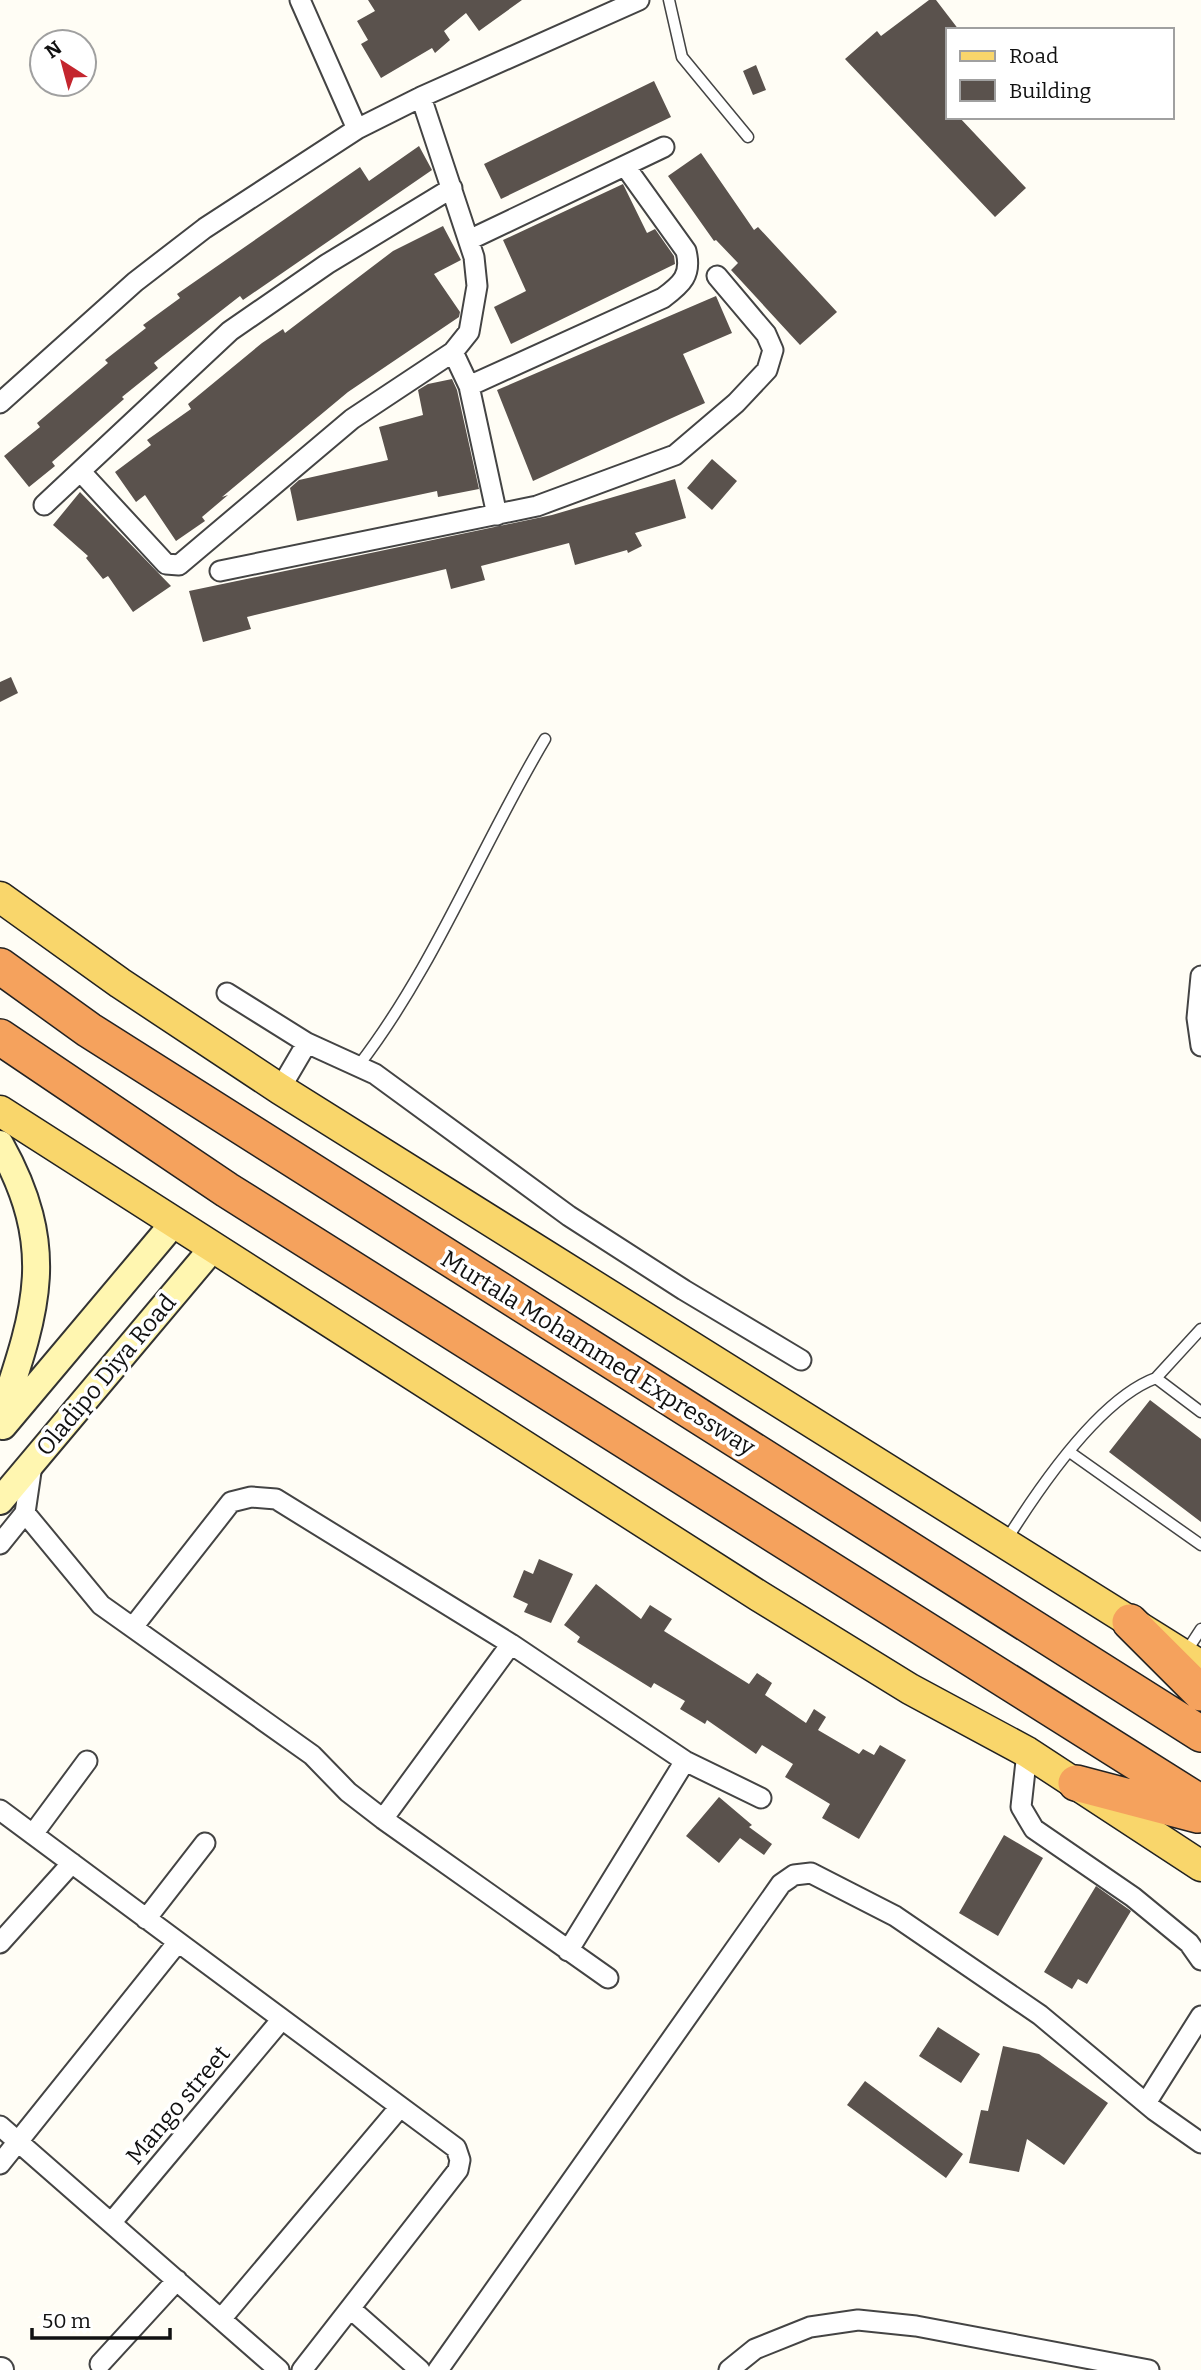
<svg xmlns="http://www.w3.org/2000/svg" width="1201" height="2370" font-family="Bitter,serif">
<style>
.building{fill:#5a524d}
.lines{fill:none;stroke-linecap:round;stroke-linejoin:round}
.service-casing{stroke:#444;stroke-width:13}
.minor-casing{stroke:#444;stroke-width:23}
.tertiary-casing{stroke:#444;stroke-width:28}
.secondary-casing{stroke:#333;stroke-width:30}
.primary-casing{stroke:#222;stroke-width:33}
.motorway-casing{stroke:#222;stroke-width:38}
.service{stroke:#fff;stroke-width:10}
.minor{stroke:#fff;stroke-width:19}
.tertiary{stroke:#fff;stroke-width:24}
.secondary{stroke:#fff6b0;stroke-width:26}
.primary{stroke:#f9d66b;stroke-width:30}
.motorway{stroke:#f5a25d;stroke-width:35}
.labels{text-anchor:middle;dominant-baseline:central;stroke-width:7;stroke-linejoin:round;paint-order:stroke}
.street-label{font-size:24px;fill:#111;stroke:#fff}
</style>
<rect width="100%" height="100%" fill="#fffdf5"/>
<path class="building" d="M368 0H522L479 31 466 13 444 31 450 40 435 53 432 48 381 78 361 44 368 40 357 21 375 11Z
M929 0H936L959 30H947V117H959L1026 188 995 217 845 59 877 31 881 36Z
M756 65 766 90 753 95 743 71Z
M654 81 671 117 501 199 484 164Z
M419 146 432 170 243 300 240 296 154 363 158 368 122 397 124 399 52 462 55 466 29 487 4 456 40 427 37 423 108 363 105 360 146 328 143 325 180 298 177 294 360 167 369 181Z
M701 153 754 230 758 227 837 312 800 345 731 270 738 263 716 240 714 241 668 176Z
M623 184 647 233 655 229 674 256 675 264 511 344 494 307 526 291 503 240Z
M443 226 461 260 434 274 460 312 459 317 348 392 222 497 228 495 202 517 205 521 176 541 145 495 136 502 115 472 151 445 147 440 191 409 188 404 262 343 283 329 285 333 393 251Z
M716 296 732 333 683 354 705 403 533 481 497 390Z
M452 379 457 390 479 489 438 497 437 491 297 521 290 488 299 480 388 460 379 427 423 415 418 390 428 384Z
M712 459 737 481 712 510 687 488Z
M675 479 686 518 635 533 642 546 628 553 627 550 575 565 569 543 481 566 485 580 451 589 446 569 247 617 251 629 203 642 189 591 552 515Z
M80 492 171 586 133 612 108 576 103 579 86 558 88 556 53 525Z
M11 677 18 693 0 702V682Z
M1150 1400 1201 1439V1522L1109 1452Z
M539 1559 573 1574 551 1623 524 1612 528 1604 513 1597 524 1570 533 1574Z
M596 1584 641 1619 650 1605 672 1619 664 1631 749 1684 757 1673 772 1683 765 1695 806 1723 814 1709 826 1717 818 1730 859 1754 863 1749 874 1755 880 1745 906 1760 859 1839 822 1818 830 1804 785 1777 793 1764 762 1745 756 1754 707 1720 705 1724 680 1709 685 1701 654 1683 651 1688 577 1642 580 1637 564 1625Z
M719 1797 752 1825 749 1827 772 1844 764 1855 740 1838 719 1863 686 1836Z
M1004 1835 1043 1858 998 1936 959 1913Z
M1096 1886 1131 1911 1087 1984 1078 1979 1072 1989 1044 1972Z
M938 2027 980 2054 961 2083 919 2056Z
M1003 2046 1039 2054 1108 2103 1064 2165 1027 2139 1019 2172 969 2163 981 2110 988 2111Z
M865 2081 963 2154 946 2178 847 2105Z"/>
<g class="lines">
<g class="service-casing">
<path id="service" d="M669 0 682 57 748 137
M359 1065C435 966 481 846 545 739
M1156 1378 1201 1329
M1071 1453 1201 1545
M1007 1539C1039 1488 1099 1399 1156 1378L1201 1412
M1186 1652 1201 1629"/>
</g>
<g class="minor-casing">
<path id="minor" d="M300 0 357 129
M469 240 664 147
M453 352 469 386 497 515
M469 386 663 298C682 284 692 275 686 251L625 166
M0 403 135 282 205 228 357 129 421 97 639 0
M81 472 166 564 179 565 352 419 453 352 469 332 477 286 474 257 421 97
M44 505 230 331 327 264 452 188
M220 571 537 506 675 455 736 403 767 370 773 350 766 334 717 276
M1201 976 1197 1018 1201 1046
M227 993 307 1043 375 1074 569 1216 684 1290 801 1360
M280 1089 307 1043
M32 1465 25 1513 101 1605 312 1755 348 1792 383 1819 608 1978
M0 1544 25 1513
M133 1627 231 1502 251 1497 276 1499 511 1644 685 1761 761 1798
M1027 1752 1021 1807 1034 1829 1133 1897 1189 1943 1201 1960
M0 1810 456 2148 460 2160 458 2170 302 2370
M383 1819 511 1644
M33 1834 87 1761
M146 1919 205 1843
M0 1943 72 1863
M568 1951 685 1761
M1146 2103 1201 2016
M0 2126 279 2370
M0 2164 178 1942
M111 2223 282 2019
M352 2310 420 2370
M221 2319 400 2107
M100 2364 177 2280
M438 2370 781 1884 794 1875 811 1873 895 1916 1040 2015 1154 2110 1201 2143
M729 2370 755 2349 810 2327 858 2320 916 2326 1149 2370"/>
</g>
<g class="tertiary-casing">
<path id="tertiary" d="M0 2370H1"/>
</g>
<g class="secondary-casing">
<path id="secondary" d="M0 1144C59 1250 36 1311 0 1419
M3 1426 173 1224
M0 1501 212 1249"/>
</g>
<g class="primary-casing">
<path id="primary" d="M0 897 120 983 280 1089 1201 1666
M0 1111 759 1596 910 1689 1027 1752 1201 1866"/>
</g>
<g class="motorway-casing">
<path id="motorway" d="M0 966 89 1030 1201 1734
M0 1037 227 1190 1201 1803
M1130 1622 1201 1693
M1076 1783 1198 1815"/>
</g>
<use href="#service" class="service"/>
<use href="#minor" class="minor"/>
<use href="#tertiary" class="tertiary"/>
<use href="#secondary" class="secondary"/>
<use href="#primary" class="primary"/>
<use href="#motorway" class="motorway"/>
</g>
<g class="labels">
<g class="street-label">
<text transform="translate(598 1353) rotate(32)">Murtala Mohammed Expressway</text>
<text transform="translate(106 1375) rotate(-50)">Oladipo Diya Road</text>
<text transform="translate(178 2105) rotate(-50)">Mango street</text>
</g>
</g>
<rect x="946" y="28" width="228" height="91" fill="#ffffff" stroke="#a0a0a0" stroke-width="2"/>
<rect x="960" y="51" width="35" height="10" fill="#f9d66b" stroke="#a0a0a0" stroke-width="2"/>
<text x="1009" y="63" font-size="21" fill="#111111">Road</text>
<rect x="960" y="80" width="35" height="21" fill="#5a524d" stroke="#a0a0a0" stroke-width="2"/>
<text x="1009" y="98" font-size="21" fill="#111111">Building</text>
<g transform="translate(63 63) rotate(324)"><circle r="33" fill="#ffffff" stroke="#a0a0a0" stroke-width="2"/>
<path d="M0-5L12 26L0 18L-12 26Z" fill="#c4262e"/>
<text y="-10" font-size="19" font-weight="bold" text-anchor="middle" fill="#111111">N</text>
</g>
<path d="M32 2328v10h138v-10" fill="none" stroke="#111111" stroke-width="3.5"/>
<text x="42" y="2328" font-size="21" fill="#111111" stroke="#ffffff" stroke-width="5" paint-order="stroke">50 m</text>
</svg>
